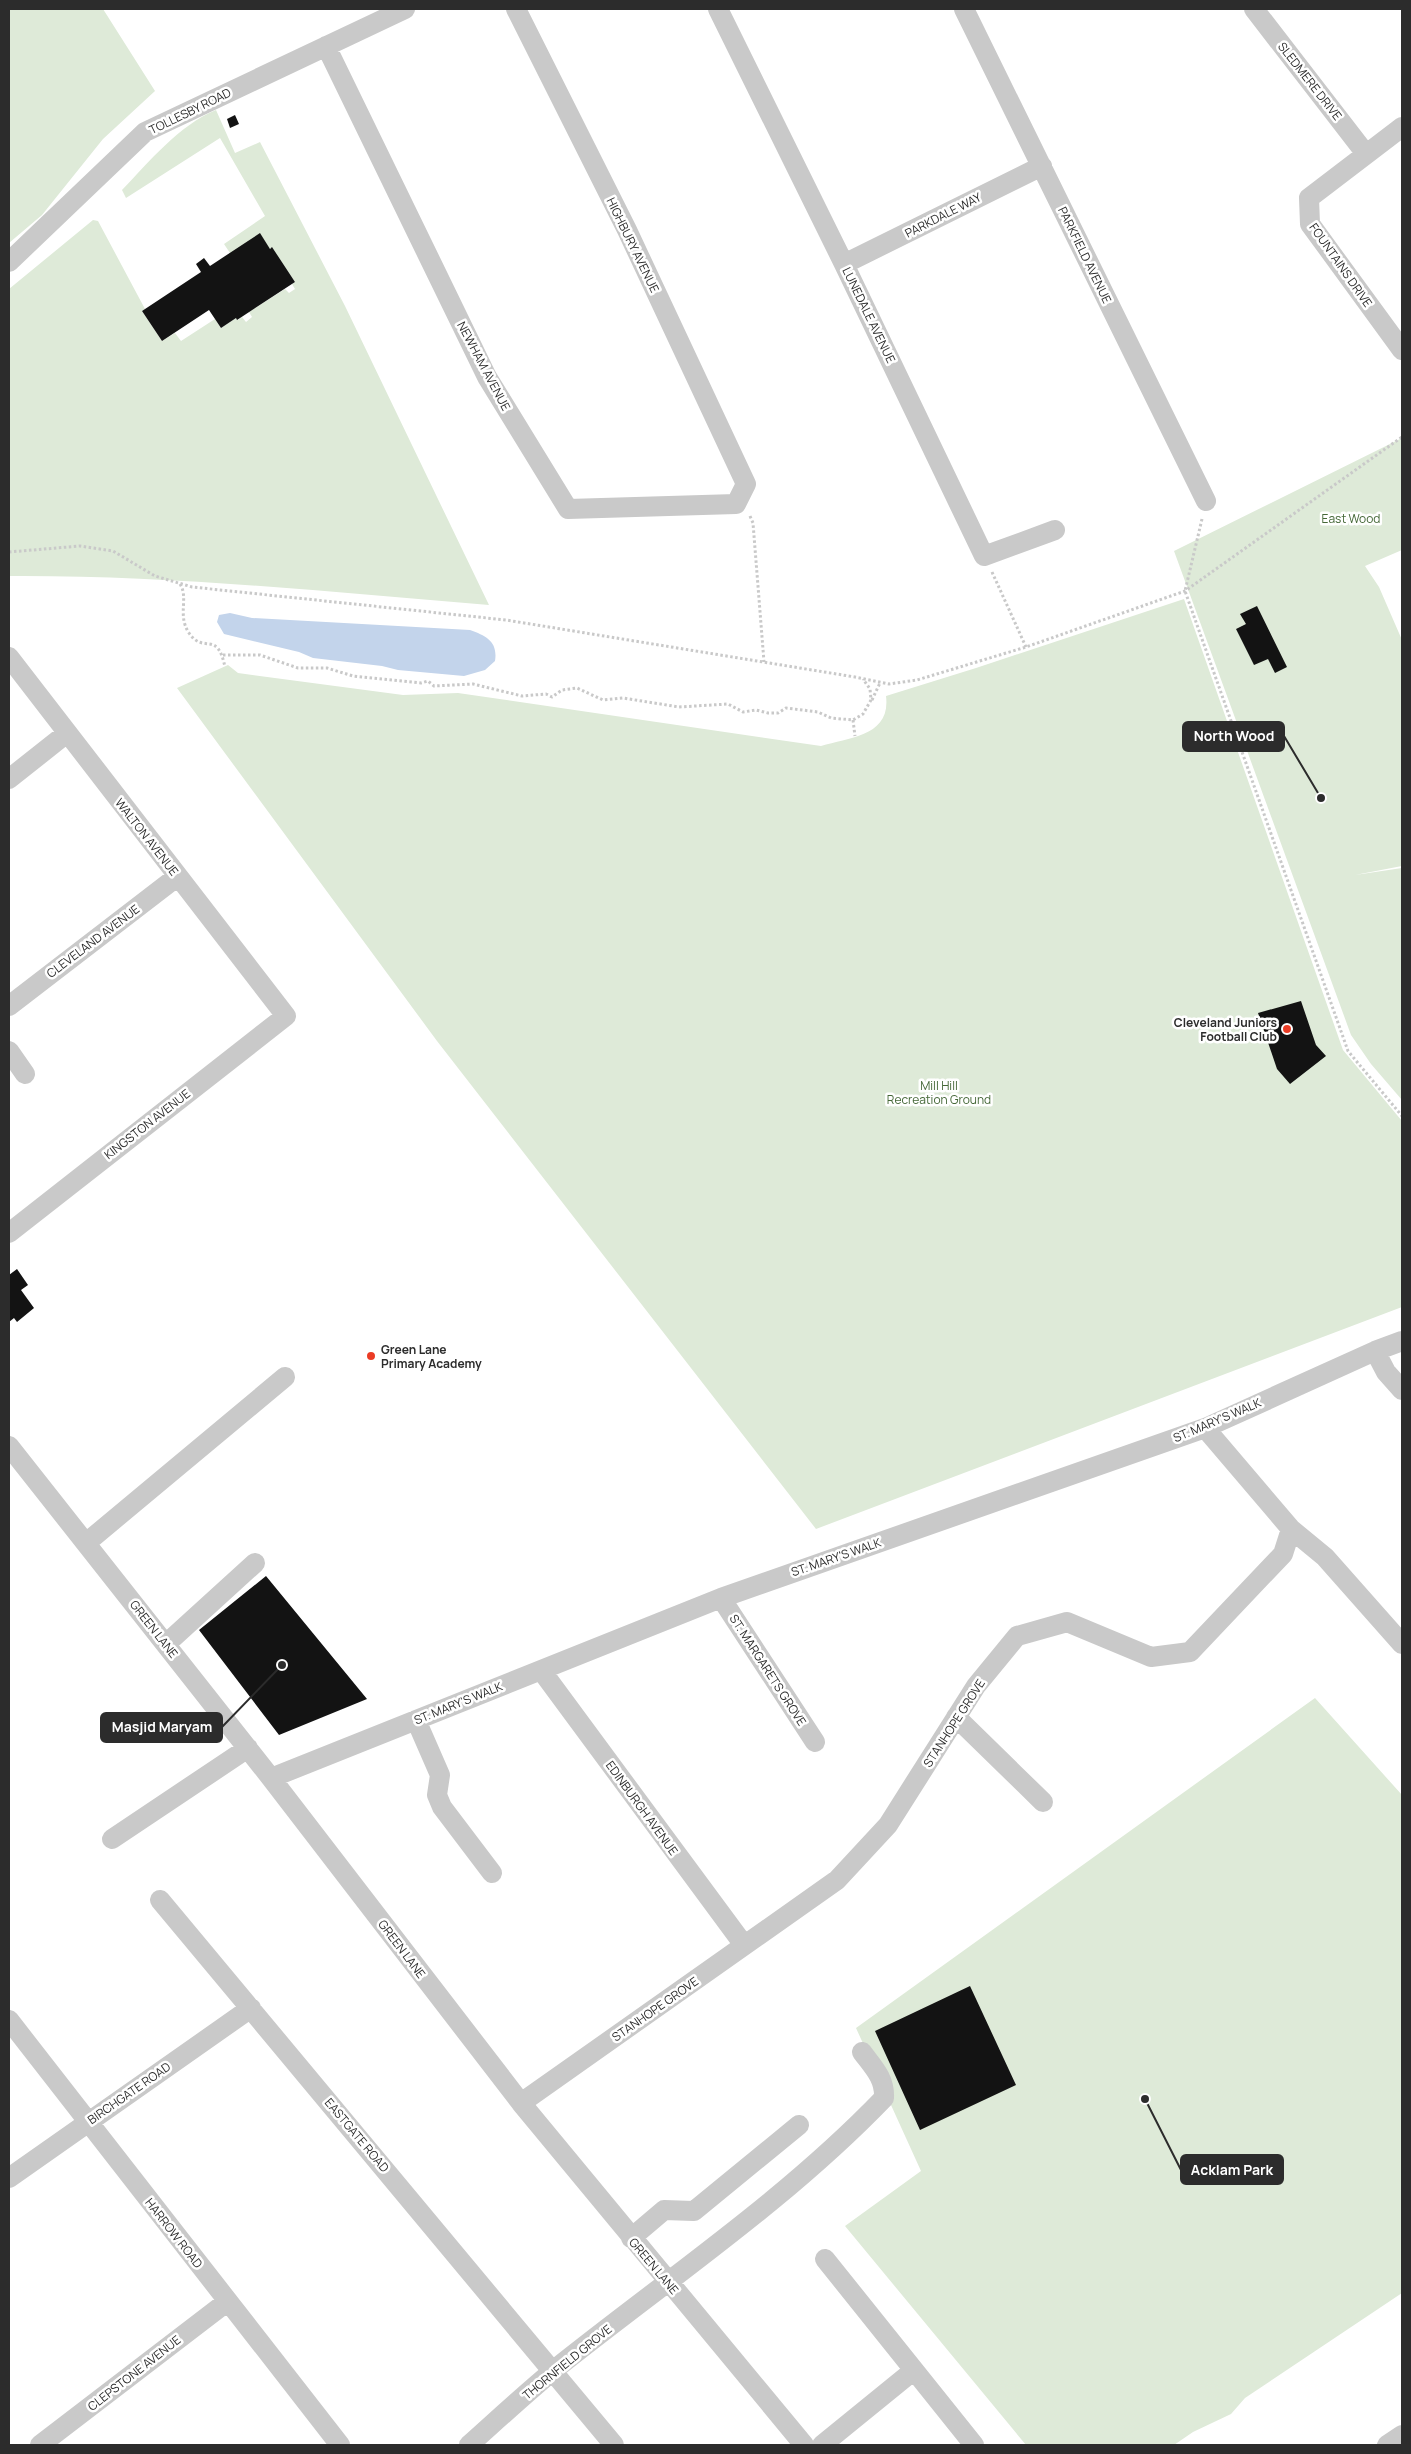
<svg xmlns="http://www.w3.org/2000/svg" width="1411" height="2454" font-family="Manrope,sans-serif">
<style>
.green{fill:#deead8}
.water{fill:#c3d4eb}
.building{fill:#131313}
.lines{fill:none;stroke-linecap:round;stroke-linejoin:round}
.path{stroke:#c9c9c9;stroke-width:3;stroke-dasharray:2.5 2.5;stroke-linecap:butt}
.minor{stroke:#c9c9c9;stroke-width:20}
.poi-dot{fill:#eb3c25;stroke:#fff;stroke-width:2}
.labels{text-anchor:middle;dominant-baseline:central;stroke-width:5;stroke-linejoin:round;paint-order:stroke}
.street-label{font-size:12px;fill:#2c2c2c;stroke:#fff}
.park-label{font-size:12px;fill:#456838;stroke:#fff}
.poi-label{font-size:12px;font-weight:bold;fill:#2c2c2c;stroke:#fff;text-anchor:end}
.leader{fill:none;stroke:#2c2c2c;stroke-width:2}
.callout-dot{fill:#2c2c2c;stroke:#fff;stroke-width:2}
.callout{fill:#2c2c2c;stroke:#2c2c2c;stroke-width:2}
.callout-label{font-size:14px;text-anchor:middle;font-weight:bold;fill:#fff}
</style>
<rect width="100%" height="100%" fill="#fff"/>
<path class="green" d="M9 9H103L155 91 103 139 42 215 9 243Z
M216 110 235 153 260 142 345 306 489 605C329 592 170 575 9 576V289L93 220 98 221 145 309 142 311 162 341 175 333 181 341 215 319 221 328 236 318 238 320 242 317 246 322 252 317 249 312 285 289 289 293 295 289 292 284 295 282 272 248 230 253 224 244 265 216 220 138 126 198 122 190C149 162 179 125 216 110Z
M1402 438V550L1365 566 1379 587 1402 640V866L1355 875 1402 868V1100L1371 1064 1351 1035 1174 551Z
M1184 599 1343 1050 1402 1121V1307L816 1529 437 1041 177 688 228 665 238 673 403 695 458 693 821 746C850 737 891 736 886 696L976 668Z
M1315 1698 1402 1795V2293L1245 2398 1231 2414 1193 2432 1174 2445H1026L845 2226 921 2171 856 2028Z"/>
<path class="water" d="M230 613 252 618 470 630C487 636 498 642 495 661L485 670 464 676 398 670 382 666 313 658 299 652 224 634 217 622 219 615Z"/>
<path class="building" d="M235 115 239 124 230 128 227 119Z
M260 233 270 249 272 247 295 282 237 320 236 318 221 328 209 310 162 341 142 311 201 272 196 264 204 258 210 266Z
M1257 606 1287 667 1275 673 1268 659 1254 665 1236 629 1246 624 1240 614Z
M1301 1001 1316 1045 1326 1056 1290 1084 1277 1069 1258 1013Z
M17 1269 28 1285 21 1290 34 1308 17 1322 14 1318 9 1322V1275Z
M266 1576 367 1699 279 1735 199 1630Z
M970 1986 1016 2085 920 2130 875 2031Z"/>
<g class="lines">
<path class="path" d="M750 516 753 523 764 662
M1202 519 1185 591 1348 1051 1402 1116
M9 552 80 546 113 551 155 576 192 587 506 620 855 677 889 684 917 680 1026 647 1185 591 1402 437
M992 572 1026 647
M180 584C189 598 177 615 189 633 204 655 217 629 225 667
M223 655H260L298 668H327L353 676 421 683 428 681 434 686 473 684 522 696 546 694 552 697 562 690 577 688 603 700 623 698 679 707 728 704 743 712 756 710 768 713H778L786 708 818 712 831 718 853 720 863 714 871 700 870 689 863 679
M872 700 880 683
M853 720 855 736"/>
<path class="minor" d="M718 9 844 264 984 556 1055 530
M964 9 1206 501
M1254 9 1366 154
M326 46 487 377 568 509 736 504 746 484 627 230 516 9
M1402 127 1309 198 1310 224 1402 350
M9 262 145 132 405 9
M844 264 1042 166
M9 657 286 1016 9 1233
M9 779 67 733
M9 1006 178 876
M9 1051 25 1074
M1375 1351 1386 1372 1402 1390
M9 1446 271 1778 521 2103 804 2445
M1291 1529 1325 1557 1402 1644
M86 1543 285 1377
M721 1598 815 1742
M166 1644 255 1563
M541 1670 744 1945
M956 1717 1043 1802
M416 1720 440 1775 437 1795 442 1807 492 1873
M271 1778 721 1598 1205 1428 1375 1351 1402 1341
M112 1839 248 1748
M160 1900 614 2445
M9 2020 340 2445
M521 2103 837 1880 888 1825 976 1686 1017 1636 1067 1622 1151 1657 1190 1652 1283 1554 1291 1529 1205 1428
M9 2178 251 2008
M631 2238 664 2210 694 2211 799 2125
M825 2259 974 2445
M40 2445 228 2301
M469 2445C497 2420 525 2394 554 2370 665 2281 785 2201 884 2098 885 2078 873 2067 862 2052
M822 2445 913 2371
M1387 2445 1402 2435"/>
</g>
<g class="poi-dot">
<circle cx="1287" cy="1029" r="5"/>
<circle cx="371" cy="1356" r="5"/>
</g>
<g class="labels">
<g class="street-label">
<text transform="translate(1310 81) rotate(52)">SLEDMERE DRIVE</text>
<text transform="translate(190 111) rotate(-26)">TOLLESBY ROAD</text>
<text transform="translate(943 215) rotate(-27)">PARKDALE WAY</text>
<text transform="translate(633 245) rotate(64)">HIGHBURY AVENUE</text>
<text transform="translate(1085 255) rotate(64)">PARKFIELD AVENUE</text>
<text transform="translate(1341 265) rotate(55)">FOUNTAINS DRIVE</text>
<text transform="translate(869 315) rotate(64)">LUNEDALE AVENUE</text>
<text transform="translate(484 366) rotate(62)">NEWHAM AVENUE</text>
<text transform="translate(147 837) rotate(52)">WALTON AVENUE</text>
<text transform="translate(93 941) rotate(-37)">CLEVELAND AVENUE</text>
<text transform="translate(147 1124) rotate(-38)">KINGSTON AVENUE</text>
<text transform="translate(1217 1420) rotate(-23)">ST. MARY'S WALK</text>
<text transform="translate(836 1557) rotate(-19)">ST. MARY'S WALK</text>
<text transform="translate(154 1629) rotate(52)">GREEN LANE</text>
<text transform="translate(768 1670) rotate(57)">ST. MARGARETS GROVE</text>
<text transform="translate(458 1703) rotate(-22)">ST. MARY'S WALK</text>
<text transform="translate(954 1723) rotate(-57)">STANHOPE GROVE</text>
<text transform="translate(642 1808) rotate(54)">EDINBURGH AVENUE</text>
<text transform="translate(402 1949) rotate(53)">GREEN LANE</text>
<text transform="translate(655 2009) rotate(-35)">STANHOPE GROVE</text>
<text transform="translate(129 2093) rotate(-35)">BIRCHGATE ROAD</text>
<text transform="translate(357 2135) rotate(50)">EASTGATE ROAD</text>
<text transform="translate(174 2233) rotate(52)">HARROW ROAD</text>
<text transform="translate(654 2266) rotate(50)">GREEN LANE</text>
<text transform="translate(567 2362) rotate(-39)">THORNFIELD GROVE</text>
<text transform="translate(134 2373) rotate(-38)">CLEPSTONE AVENUE</text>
</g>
<g class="park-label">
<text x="1351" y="518">East Wood</text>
<text x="939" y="1085">Mill Hill<tspan x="939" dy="14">Recreation Ground</tspan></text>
</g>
<g class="poi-label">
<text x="1277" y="1022">Cleveland Juniors<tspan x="1277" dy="14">Football Club</tspan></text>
<text x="381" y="1349" text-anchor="start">Green Lane<tspan x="381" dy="14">Primary Academy</tspan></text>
</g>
</g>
<path class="leader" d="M1321 798L1284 736M282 1665L222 1727M1145 2099L1181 2170"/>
<g class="callout-dot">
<circle cx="1321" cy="798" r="5"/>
<circle cx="282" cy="1665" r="5"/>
<circle cx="1145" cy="2099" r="5"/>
</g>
<g class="callout">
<rect x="1183" y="722" width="101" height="29" rx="5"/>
<rect x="101" y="1713" width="121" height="29" rx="5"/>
<rect x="1181" y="2155" width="102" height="29" rx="5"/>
</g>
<g class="callout-label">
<text x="1234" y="741">North Wood</text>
<text x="162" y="1732">Masjid Maryam</text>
<text x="1232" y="2175">Acklam Park</text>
</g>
<rect width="1411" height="2454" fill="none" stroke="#2c2c2c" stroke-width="20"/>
</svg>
